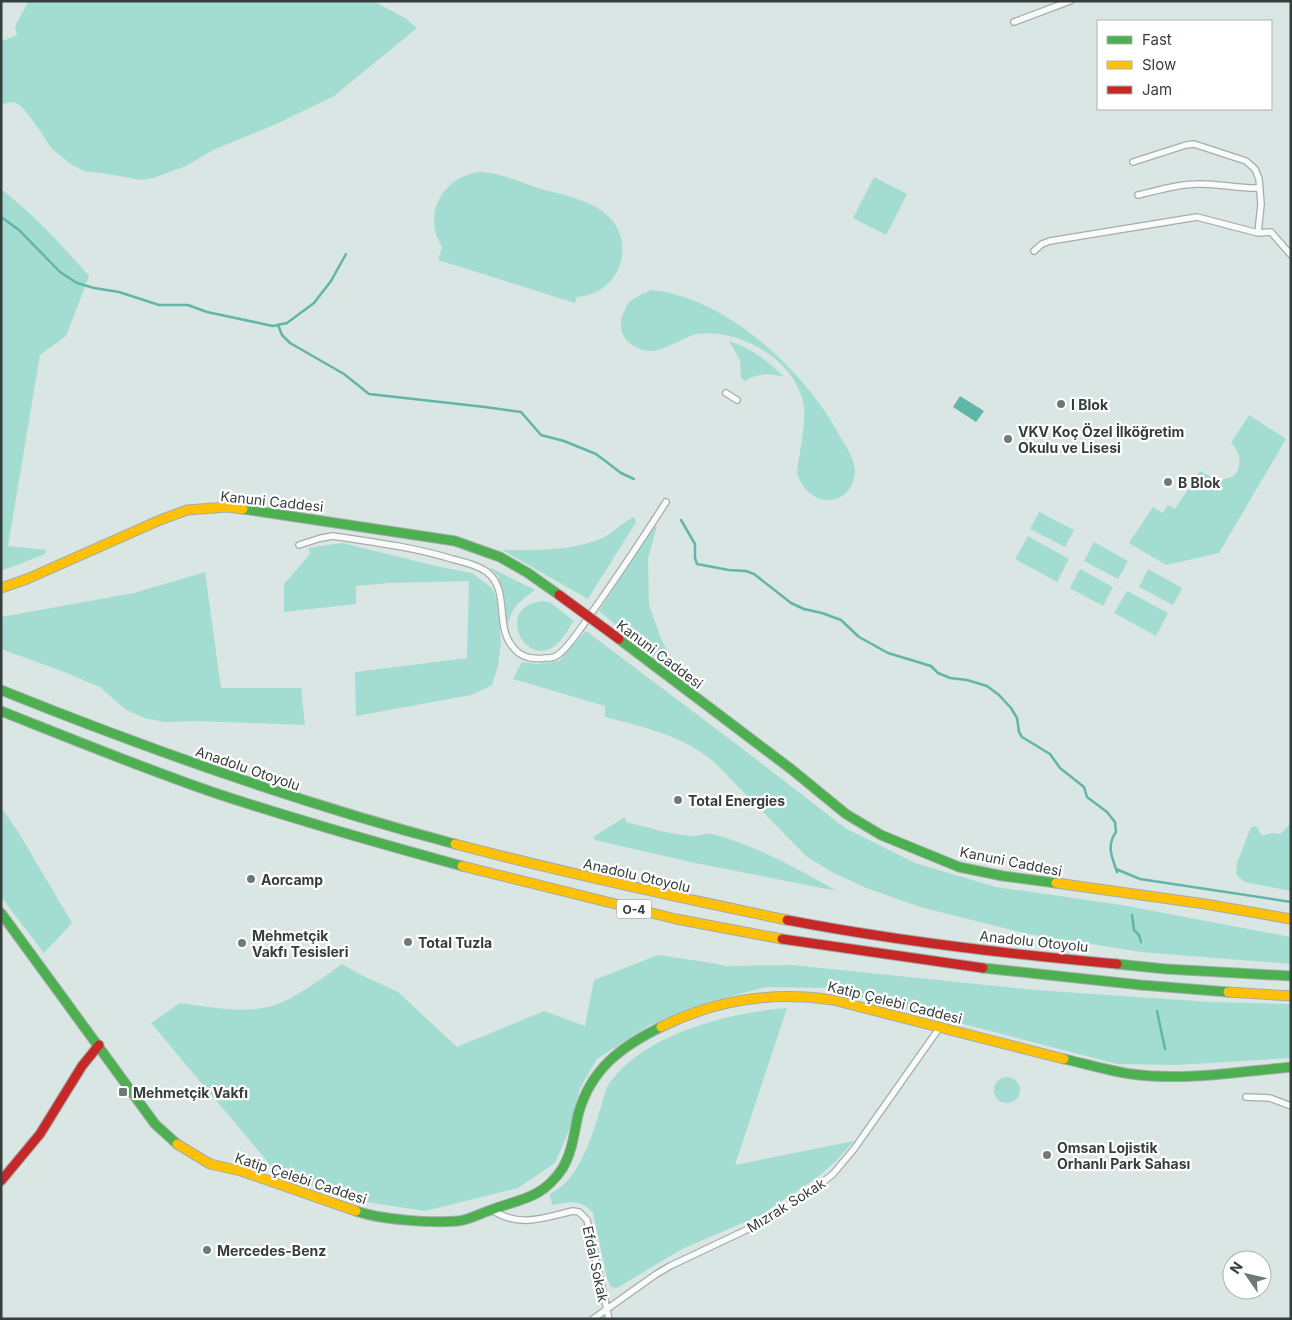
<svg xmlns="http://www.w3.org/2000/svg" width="1292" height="1320" font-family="Inter,sans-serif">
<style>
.green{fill:#a3ddd1}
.water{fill:#61b6a8}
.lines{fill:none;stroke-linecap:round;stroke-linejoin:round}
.stream{stroke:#61b6a8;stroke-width:2.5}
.street-casing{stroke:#a4adaa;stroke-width:8}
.fast-casing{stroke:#a4adaa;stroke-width:11}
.slow-casing{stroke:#a4adaa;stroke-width:11}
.jam-casing{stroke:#a4adaa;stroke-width:11}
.street{stroke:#f9fbfb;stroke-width:5.5}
.fast{stroke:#4caf50;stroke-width:9}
.slow{stroke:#ffc107;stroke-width:9}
.jam{stroke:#c62828;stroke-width:9}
.jam-bridge-casing{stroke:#a4adaa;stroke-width:11;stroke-linecap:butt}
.jam-bridge{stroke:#c62828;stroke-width:9}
.poi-dot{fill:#6f7976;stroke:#fff;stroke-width:2}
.labels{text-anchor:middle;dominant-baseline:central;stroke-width:4.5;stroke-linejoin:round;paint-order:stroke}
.shield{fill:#fff;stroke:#727876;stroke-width:1}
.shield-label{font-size:12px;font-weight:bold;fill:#363e3c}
.poi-label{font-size:14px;font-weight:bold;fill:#363e3c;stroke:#fff;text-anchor:start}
.street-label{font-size:14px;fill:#363e3c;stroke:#fff}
</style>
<rect width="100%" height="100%" fill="#dae6e3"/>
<path class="green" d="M26 1H373L405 18 417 28 334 96 274 125 213 150 186 166 153 178 141 180 108 174 84 171 71 164 52 149 39 129 22 107 15 102 1 104V40H5L17 35 15 26 27 4Z
M479 172C499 172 519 182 538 188 568 197 612 202 621 238 624 250 622 262 617 272 608 287 594 296 577 297L575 303 438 260 442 247C422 215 442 177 479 172Z
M874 177 907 194 886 235 853 218Z
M1 189C34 215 62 245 89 276L66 336 40 355 8 546 46 550 45 554 1 571Z
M651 290C726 296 808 374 841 438 847 448 856 462 855 473 851 509 807 509 797 472 799 456 806 422 804 407 798 362 741 328 698 334 680 337 663 355 644 350 627 346 616 332 623 314 625 310 626 306 628 304 634 297 643 294 651 290Z
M729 341C751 348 768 361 784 377 770 373 757 373 745 381L741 378 740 360Z
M1249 415 1286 439 1219 553 1166 565 1129 543 1153 507 1163 513 1168 505 1175 509 1200 471C1206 474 1212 478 1219 479 1242 482 1245 456 1231 443Z
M1039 512 1074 530 1065 547 1030 529Z
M634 517 636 522 588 599 502 550C534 550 568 551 598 540 611 535 621 523 634 517Z
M657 526 648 559 649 605 662 641 680 672V678L599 611 654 527Z
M1028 536 1069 559 1057 582 1015 559Z
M1094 542 1128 561 1118 579 1084 561Z
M342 543 440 567 472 573 492 588 497 600 501 642 498 666 492 685 471 695 356 716 355 672 467 658 469 581 389 583 356 586V604L284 612V584L310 554 308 548Z
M489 567 535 590C520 601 512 606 508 625L504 596 498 576Z
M1080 569 1113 587 1103 606 1070 588Z
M1148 569 1182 588 1173 605 1139 587Z
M205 572 221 688H301L305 725 197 721 165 722 144 718 125 709 100 687 62 671 1 649V617L134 593Z
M1127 591 1168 613 1156 636 1114 613Z
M544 601 551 603 574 621C569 628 564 637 558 643 527 674 491 605 544 601Z
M586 631 739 746 845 828 915 863 996 887 1122 905 1291 937V964L1141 952 1028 934 920 907 864 887 834 873 807 857 713 761C681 735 644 727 605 717V706L513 679 522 662 537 664 559 661Z
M1 807 19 833 72 923 44 953 1 897Z
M625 817 626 822C647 827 671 835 693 836 700 836 706 833 712 834 756 845 797 869 837 891L695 863 595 840 593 837Z
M1291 823V891L1244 882 1236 874 1237 863 1251 827 1256 826 1262 836 1271 833 1280 834Z
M658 955 712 963 726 966 792 965 1035 990 1211 1002 1291 1004V1058L1177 1065 1117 1064 825 988 766 987 709 1002 648 1026 597 1059 580 1088 568 1133 555 1163 518 1188 425 1211 353 1200 277 1173 151 1023 180 1003C210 1007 242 1014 272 1006 293 1000 324 977 342 964L357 973 398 992 457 1047 544 1011 585 1026 594 980Z
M787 1008 735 1165 854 1141 837 1160 818 1177 761 1215 682 1249 617 1288 611 1287 607 1278 593 1213C579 1198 570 1202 552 1205L550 1194C585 1177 596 1120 607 1087 639 1035 730 1012 787 1008Z
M994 1090a13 13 0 1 1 26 0a13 13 0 1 1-26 0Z"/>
<path class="water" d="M960 396 984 411 976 422 953 407Z"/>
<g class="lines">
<path class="stream" d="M1 217 19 230 60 272 77 283 94 288 119 292 159 305H188L207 312 273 326 287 323 314 303 331 281 346 254
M278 325 282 335 290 343 344 374 369 394 485 407 521 412 541 435 564 441 596 454 621 473 634 479
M681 520 695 544V558L697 564 729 570 746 571 754 574 791 603 804 609 822 613 841 620 859 637 888 653 931 666 938 673 950 678 967 680 987 686 999 695 1011 708 1017 718 1019 732 1022 737 1050 754 1060 768 1084 787 1087 797 1107 812 1115 822 1116 832C1106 846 1112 857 1117 872
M1116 869 1140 879 1291 902
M1132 915 1134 930 1139 935 1141 942
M1157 1011 1165 1049"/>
<g class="street-casing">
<path id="street" d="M1014 22 1070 1
M1133 162 1186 145 1194 144 1246 161 1255 169 1259 179 1261 204 1258 233
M1138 195C1157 191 1177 184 1197 184 1218 183 1239 189 1260 188
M1034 251 1042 244 1050 241 1197 217 1258 233 1271 232 1291 255
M726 393 737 400
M299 545 321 538 333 536C373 542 413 547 452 559 464 562 477 565 487 572 510 590 495 625 512 646 520 657 532 660 545 658 548 658 554 658 556 656 566 651 581 628 588 618 615 580 641 541 666 502
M1246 1097 1270 1098 1291 1106
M492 1210C519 1228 544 1218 573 1211L579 1212 587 1220 609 1319
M593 1319 655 1275 670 1266 761 1223 818 1186 833 1174 854 1149 940 1027"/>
</g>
<g class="fast-casing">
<path id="fast" d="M243 509 455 541 500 557 528 573 559 595
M619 639 791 769 846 814 881 835 959 867 1003 876 1056 883
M1 690C150 750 299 803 455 844
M1 711C74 740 147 770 221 795 301 821 381 844 462 866
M1 913 155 1124 177 1144
M1117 964 1166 969 1291 976
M983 968 1141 985 1228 992
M1064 1059C1087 1064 1109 1071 1131 1074 1184 1081 1238 1072 1291 1067
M356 1211C381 1220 432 1223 458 1221 469 1220 481 1213 491 1210 505 1204 523 1201 537 1193 546 1188 556 1178 562 1169 572 1153 574 1134 578 1115 590 1070 620 1047 661 1027"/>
</g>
<g class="slow-casing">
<path id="slow" d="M1 588 27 579 160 520 187 510 227 507 243 509
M455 844C565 873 676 897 787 920
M462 866 676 919 782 939
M1056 883 1205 904 1291 919
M1228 992 1291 996
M661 1027C715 1000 773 991 833 1000L1064 1059
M177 1144 210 1164 241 1171 356 1211"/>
</g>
<g class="jam-casing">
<path id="jam" d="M787 920C896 941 1007 954 1117 964
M782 939 983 968
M1 1181 40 1134 82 1066 99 1045"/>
</g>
<use href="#street" class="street"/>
<use href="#fast" class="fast"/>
<use href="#slow" class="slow"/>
<use href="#jam" class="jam"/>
<g class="jam-bridge-casing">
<path id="jam-bridge" d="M559 595 619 639"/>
</g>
<use href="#jam-bridge" class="jam-bridge"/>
</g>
<g class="poi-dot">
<circle cx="1061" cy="404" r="5"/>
<circle cx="1008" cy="439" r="5"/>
<circle cx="1168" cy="482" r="5"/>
<circle cx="678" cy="800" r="5"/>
<circle cx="251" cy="879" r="5"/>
<circle cx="408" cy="942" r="5"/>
<circle cx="242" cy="943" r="5"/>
<rect x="118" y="1087" width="10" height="10" rx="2.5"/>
<circle cx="1047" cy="1155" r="5"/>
<circle cx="207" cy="1250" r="5"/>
</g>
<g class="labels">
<rect class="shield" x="616.5" y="899.5" width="35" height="19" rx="4"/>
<g class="shield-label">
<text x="634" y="909">O-4</text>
</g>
<g class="poi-label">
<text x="1071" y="404">I Blok</text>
<text x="1018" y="431">VKV Koç Özel İlköğretim<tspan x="1018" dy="16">Okulu ve Lisesi</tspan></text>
<text x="1178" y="482">B Blok</text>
<text x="688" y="800">Total Energies</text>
<text x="261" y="879">Aorcamp</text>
<text x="252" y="935">Mehmetçik<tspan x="252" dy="16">Vakfı Tesisleri</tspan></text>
<text x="418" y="942">Total Tuzla</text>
<text x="133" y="1092">Mehmetçik Vakfı</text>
<text x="1057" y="1147">Omsan Lojistik<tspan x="1057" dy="16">Orhanlı Park Sahası</tspan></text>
<text x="217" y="1250">Mercedes-Benz</text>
</g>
<g class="street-label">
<text transform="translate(272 501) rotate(6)">Kanuni Caddesi</text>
<text transform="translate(660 654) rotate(37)">Kanuni Caddesi</text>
<text transform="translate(248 768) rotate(19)">Anadolu Otoyolu</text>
<text transform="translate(1011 861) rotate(11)">Kanuni Caddesi</text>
<text transform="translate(637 875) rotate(13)">Anadolu Otoyolu</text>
<text transform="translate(1034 941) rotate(6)">Anadolu Otoyolu</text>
<text transform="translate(895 1002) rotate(14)">Katip Çelebi Caddesi</text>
<text transform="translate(301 1178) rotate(18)">Katip Çelebi Caddesi</text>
<text transform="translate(786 1205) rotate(-32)">Mızrak Sokak</text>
<text transform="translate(596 1264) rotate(78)">Efdal Sokak</text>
</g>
</g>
<rect width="1292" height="1320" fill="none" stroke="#363e3c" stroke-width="5"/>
<rect x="1097" y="20" width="175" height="90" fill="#ffffff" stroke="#afb2b1"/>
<rect x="1107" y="36" width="25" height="8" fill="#4caf50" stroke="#afb2b1"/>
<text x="1142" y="45" font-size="15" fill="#363e3c">Fast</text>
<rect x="1107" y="61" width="25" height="8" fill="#ffc107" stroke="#afb2b1"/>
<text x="1142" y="70" font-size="15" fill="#363e3c">Slow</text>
<rect x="1107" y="86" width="25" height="8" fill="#c62828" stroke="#afb2b1"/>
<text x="1142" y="95" font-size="15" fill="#363e3c">Jam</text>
<g transform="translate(1247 1275) rotate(304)"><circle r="24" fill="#ffffff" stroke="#afb2b1"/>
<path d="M0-4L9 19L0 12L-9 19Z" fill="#6f7976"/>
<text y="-8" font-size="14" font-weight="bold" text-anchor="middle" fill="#363e3c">N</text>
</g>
</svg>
